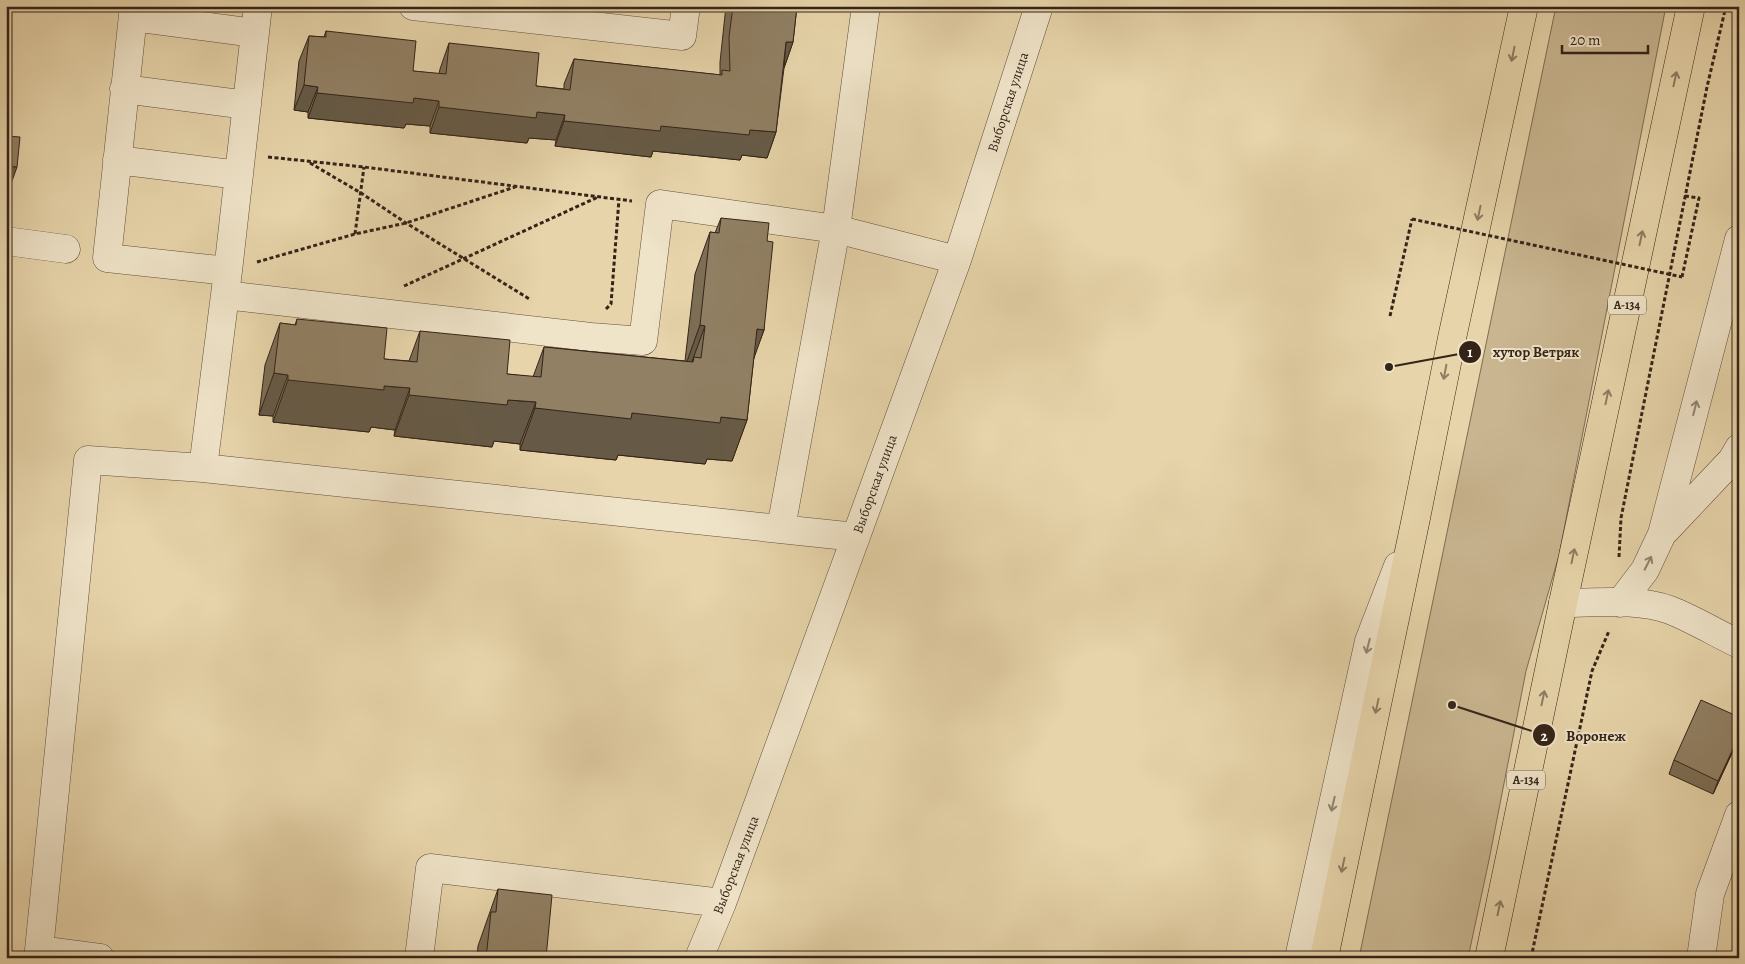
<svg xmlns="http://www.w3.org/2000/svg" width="1745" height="964" font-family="Alegreya,serif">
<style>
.green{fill:#c9b691;stroke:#7e6d54}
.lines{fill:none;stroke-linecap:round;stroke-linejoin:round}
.minor-casing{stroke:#61503c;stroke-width:29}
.highway-casing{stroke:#342418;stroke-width:29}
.path{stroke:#342418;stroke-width:3;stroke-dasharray:4 2.5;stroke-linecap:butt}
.minor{stroke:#efe3c8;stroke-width:28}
.highway{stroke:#e7d4aa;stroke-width:28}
.path-bridge{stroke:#342418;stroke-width:3;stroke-dasharray:4 2.5;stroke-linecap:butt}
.wall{fill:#7d6e56;stroke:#342418}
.shaded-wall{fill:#665a46;stroke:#342418}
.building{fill:#918064;stroke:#342418}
.oneway{stroke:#8e7c61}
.oneway2{stroke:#928470}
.labels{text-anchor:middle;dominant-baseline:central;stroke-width:4;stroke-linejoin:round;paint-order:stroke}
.shield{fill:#efe3c8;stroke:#6c5d4d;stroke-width:1}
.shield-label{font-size:12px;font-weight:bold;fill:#342418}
.street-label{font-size:14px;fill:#342418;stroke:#efe3c8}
.leader{fill:none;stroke:#342418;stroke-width:2}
.callout-dot{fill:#342418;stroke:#efe3c8;stroke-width:2}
.mark-label{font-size:15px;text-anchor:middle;font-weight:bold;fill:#fff}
.callout-label{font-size:15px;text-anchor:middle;font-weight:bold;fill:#342418;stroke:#efe3c8;stroke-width:4;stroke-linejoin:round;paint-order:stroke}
</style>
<rect width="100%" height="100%" fill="#e7d4aa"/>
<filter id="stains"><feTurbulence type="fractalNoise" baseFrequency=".004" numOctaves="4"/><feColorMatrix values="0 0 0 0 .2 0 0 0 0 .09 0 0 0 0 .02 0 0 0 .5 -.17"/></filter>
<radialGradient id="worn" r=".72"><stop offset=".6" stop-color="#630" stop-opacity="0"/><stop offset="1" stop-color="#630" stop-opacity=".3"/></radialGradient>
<path class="green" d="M1556 6H1666L1559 555 1526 671 1489 860 1468 958H1359Z"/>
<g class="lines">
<g class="minor-casing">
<path id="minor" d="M134 6 107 258 228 271
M258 6 228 271 203 468 856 537
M413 6 682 36 686 6
M866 6 836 229 957 260
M133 17 255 33
M124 89 247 105
M117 160 239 175
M6 241 66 249
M225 295 591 337 643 341 660 204 836 229 781 528
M1665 531 1732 460 1739 448
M1563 603C1596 603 1639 598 1670 610 1693 619 1716 633 1739 644
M1620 603 1645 570 1662 534 1739 239
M39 950 88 460 203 468
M38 958 39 950 100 958
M419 958 430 868 722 903
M699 958 722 903 957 260 1039 6
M1299 958 1369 641 1398 566
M1701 958 1710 894 1739 815"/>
</g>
<g class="highway-casing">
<path id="highway" d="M1324 958 1416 518 1452 338 1524 6
M1489 958 1563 603 1691 6"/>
</g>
<path class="path" d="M268 157 364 167 632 201
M310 163 361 193 406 223 531 300
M355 234 364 167
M257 262 355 234 406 223 515 187
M1682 277 1699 198 1685 196
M404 286 598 197
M606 309 611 304 619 199
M1390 316 1412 219
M1619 557 1621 518 1707 87 1726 6
M1531 958 1592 671 1609 631"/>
<use href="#minor" class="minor"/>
<use href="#highway" class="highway"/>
<path class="path-bridge" d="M1412 219 1682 277"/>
</g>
<path class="wall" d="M726 6H797L793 42 784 68 776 132 767 158 742 155 740 160 653 151 651 157 555 146 556 140 529 138 527 143 430 133V126L406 124 404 128 308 118V112L294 110 299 61 309 36 324 37 326 31 413 71 439 74 440 69 449 43 536 86 564 89V84L574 59 720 75V62Z
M721 218 767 241 764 330 754 356 747 420 732 461 707 459 705 464 618 455 616 460 520 450V444L494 441 492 447 394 436 395 430 371 427 369 432 273 422V416L259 415 265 365 280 323 295 325 297 319 384 359 409 361 420 331 507 374 533 377 544 347 685 361 695 274 710 232 715 233Z
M1739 717V738L1713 794 1669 774 1674 760Z
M498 889 546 958H477L478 946Z"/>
<path class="shaded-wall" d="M786 42H793L784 68Z
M304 85 318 87 308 112 294 110Z
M317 93 414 98 439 101 430 126 406 124 404 128 308 118Z
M439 107 537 112 565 115 556 140 529 138 527 143 430 133Z
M564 121 750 130 776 132 767 158 742 155 740 160 653 151 651 157 555 146Z
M6 166 17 167 12 181 6 180Z
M700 325 705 326 690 367H685Z
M757 329 764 330 749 372Z
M274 373 288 375 273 416 259 415Z
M288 380 384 386 410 388 395 430 371 427 369 432 273 422Z
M409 395 508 400 536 402 520 444 494 441 492 447 394 436Z
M535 408 721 417 747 420 732 461 707 459 705 464 618 455 616 460 520 450Z
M1739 736V738L1713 794 1718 781Z"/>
<path class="building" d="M733 6H797L793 42H786L776 132 750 130 749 135 661 126 660 131 564 121 565 115 537 112 536 118 439 107V101L414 98 413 103 317 93 318 87 304 85 309 36 326 37V31L416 41 413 71 446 74 449 43 539 53 536 86 570 90 574 59 722 75V70L730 71 729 37Z
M6 136 20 137 17 167 6 166Z
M721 218 769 223 767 241 773 242 764 330 757 329 747 420 721 417 720 423 632 413 631 419 535 408 536 402 508 400 507 405 409 395 410 388 384 386V390L288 380V375L274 373 280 323 296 325 297 319 387 328 384 359 417 362 420 331 510 340 507 374 541 377 544 347 693 362 694 357 701 358 705 326 700 325 710 232 719 233Z
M1701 700 1739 717V736L1718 781 1674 760Z
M498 889 552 895 546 958H486L491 912H496Z"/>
<defs><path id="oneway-shaft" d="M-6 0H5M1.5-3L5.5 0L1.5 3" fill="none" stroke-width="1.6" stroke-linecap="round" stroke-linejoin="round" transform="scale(1.25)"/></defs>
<g class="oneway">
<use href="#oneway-shaft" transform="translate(1513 54) rotate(102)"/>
<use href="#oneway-shaft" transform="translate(1675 79) rotate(-78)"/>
<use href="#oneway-shaft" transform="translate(1479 213) rotate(102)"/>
<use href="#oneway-shaft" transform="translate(1641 238) rotate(-78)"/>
<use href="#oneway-shaft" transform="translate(1445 372) rotate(101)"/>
<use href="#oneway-shaft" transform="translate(1607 397) rotate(-78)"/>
<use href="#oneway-shaft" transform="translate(1573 556) rotate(-78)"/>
<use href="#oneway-shaft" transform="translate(1543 698) rotate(-78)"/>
<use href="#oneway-shaft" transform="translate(1377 706) rotate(102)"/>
<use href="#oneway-shaft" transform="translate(1343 865) rotate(102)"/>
<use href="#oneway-shaft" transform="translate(1499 908) rotate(-78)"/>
</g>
<g class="oneway2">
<use href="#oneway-shaft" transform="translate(1695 408) rotate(-76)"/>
<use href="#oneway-shaft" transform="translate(1648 563) rotate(-63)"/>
<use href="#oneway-shaft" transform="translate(1368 646) rotate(104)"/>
<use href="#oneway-shaft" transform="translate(1333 804) rotate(103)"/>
</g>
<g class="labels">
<g class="shield">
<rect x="1608" y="295.5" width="38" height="19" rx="4"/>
<rect x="1507" y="770.5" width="38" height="19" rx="4"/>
</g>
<g class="shield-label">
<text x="1627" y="305">А-134</text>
<text x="1526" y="780">А-134</text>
</g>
<g class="street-label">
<text transform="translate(1008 102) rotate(-72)">Выборская улица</text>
<text transform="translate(875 484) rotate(-70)">Выборская улица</text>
<text transform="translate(736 865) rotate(-69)">Выборская улица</text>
</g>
</g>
<path class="leader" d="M1389 367L1470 352M1452 705L1544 735"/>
<g class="callout-dot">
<circle cx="1389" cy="367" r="5"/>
<circle cx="1452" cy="705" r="5"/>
<circle cx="1470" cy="352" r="12"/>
<circle cx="1544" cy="735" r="12"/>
</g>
<g class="mark-label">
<text x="1470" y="357">1</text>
<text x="1544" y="741">2</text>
</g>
<g class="callout-label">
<text x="1536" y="357">хутор Ветряк</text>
<text x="1596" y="741">Воронеж</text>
</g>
<rect width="1745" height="964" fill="none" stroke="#e7d4aa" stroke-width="25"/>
<rect x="8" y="8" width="1730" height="949" fill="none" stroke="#342418" stroke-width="2.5"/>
<rect x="12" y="12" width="1720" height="939" fill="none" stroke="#342418"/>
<path d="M1562 45v8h86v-8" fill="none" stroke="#342418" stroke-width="2.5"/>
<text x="1570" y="45" font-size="15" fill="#342418" stroke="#efe3c8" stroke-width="4" paint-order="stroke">20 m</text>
<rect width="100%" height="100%" filter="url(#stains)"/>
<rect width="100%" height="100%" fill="url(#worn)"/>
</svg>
